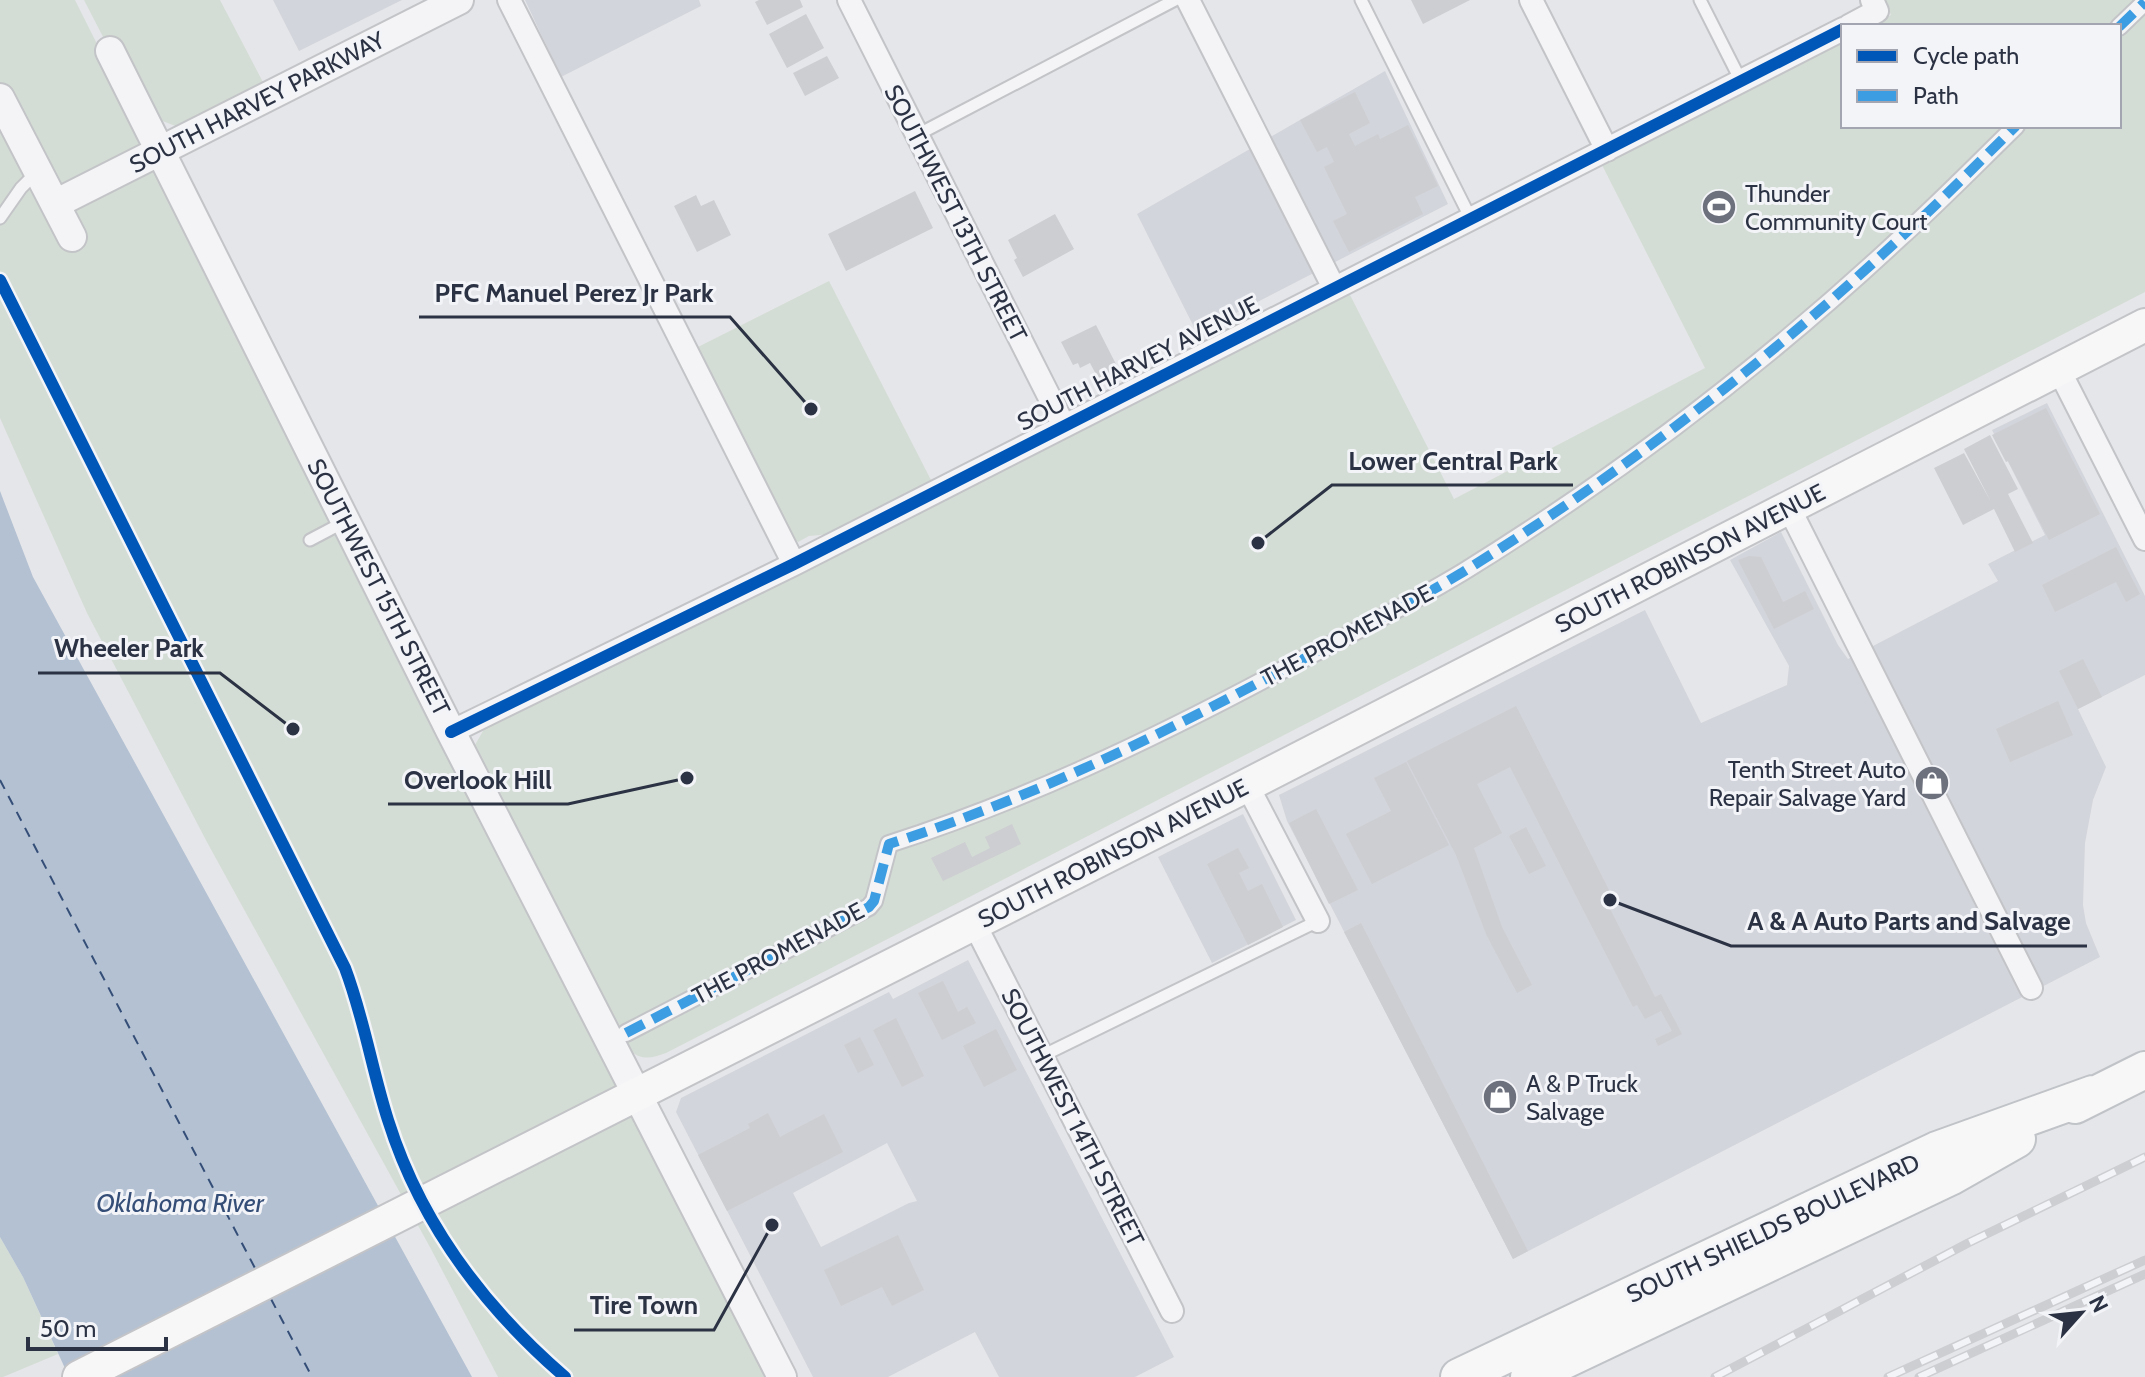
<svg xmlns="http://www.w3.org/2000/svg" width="2145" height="1377" font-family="Cabin,sans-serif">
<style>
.built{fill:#d3d5dc;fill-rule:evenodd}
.green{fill:#d4ddd5}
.water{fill:#b3c1d3}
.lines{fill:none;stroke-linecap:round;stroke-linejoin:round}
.ferry{stroke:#354e77;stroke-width:2;stroke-dasharray:10 8;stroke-linecap:butt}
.building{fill:#cdced1}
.service-casing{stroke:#c3c4c7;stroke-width:15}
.pedestrian-casing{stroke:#c3c4c7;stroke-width:20}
.minor-casing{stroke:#c3c4c7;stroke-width:26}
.tertiary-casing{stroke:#c3c4c7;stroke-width:32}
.secondary-casing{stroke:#c3c4c7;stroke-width:36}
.primary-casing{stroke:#c0c3c7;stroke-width:40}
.service{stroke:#f4f4f6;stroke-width:11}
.pedestrian{stroke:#f4f4f6;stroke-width:16}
.minor{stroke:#f4f4f6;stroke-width:22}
.tertiary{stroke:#f4f4f6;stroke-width:28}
.secondary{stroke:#f7f7f8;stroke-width:32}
.primary{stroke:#f7f7f8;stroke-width:36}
.rail-casing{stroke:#cdced1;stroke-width:9}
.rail{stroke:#f3f4f8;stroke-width:6;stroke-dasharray:18;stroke-linecap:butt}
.quiet{stroke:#3d9de3;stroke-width:10;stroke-dasharray:20 10;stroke-linecap:butt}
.cycleway-casing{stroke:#f3f4f8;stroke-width:17}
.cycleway{stroke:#0057b8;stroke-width:12}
.labels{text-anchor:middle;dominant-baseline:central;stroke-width:6;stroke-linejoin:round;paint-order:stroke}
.street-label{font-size:24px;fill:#2b3243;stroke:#f3f4f8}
.poi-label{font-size:24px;fill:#2b3243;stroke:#f3f4f8;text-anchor:start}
.water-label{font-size:26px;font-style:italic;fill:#354e77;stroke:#f3f4f8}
.leader{fill:none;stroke:#2b3243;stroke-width:3}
.callout-dot{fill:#2b3243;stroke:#f3f4f8;stroke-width:3}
.callout-label{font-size:26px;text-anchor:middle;font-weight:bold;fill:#2b3243;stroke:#f3f4f8;stroke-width:6;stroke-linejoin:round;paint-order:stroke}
</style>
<rect width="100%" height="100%" fill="#e5e6e9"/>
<path class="built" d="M273 0H402L299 51Z
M525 0H699L701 6 561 77Z
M1385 71 1448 204 1197 333 1137 214Z
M2047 403 2145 596V675L2078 709 2106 767 2093 800 2085 843 2083 905 2086 923 2100 957 1513 1259 1287 821 1279 795 1645 610 1701 723 1787 685 1789 666 1730 560 1781 532 1838 645 1848 659 1998 581 1988 564 2045 535 1992 430Z
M1243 814 1296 920 1212 963 1158 857Z
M968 960 1174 1357 1135 1377H999L975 1332 888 1377H813L676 1112 681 1098 889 992 893 999ZM887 1143 917 1201 909 1203 821 1247 793 1193Z"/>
<path class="green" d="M0 0H75L591 1033 768 1377H498L431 1249 208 844 87 613 0 418Z
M84 0H220L265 86 178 127 160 120 147 122Z
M1884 0H2145V292L666 1053C650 1059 639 1061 627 1047L475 755V745L487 724 773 587 1349 293 1454 499 1705 368 1602 165 1843 41V126H2119V26H1871L1891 15Z
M829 281 932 482 830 534 809 536 798 542 792 537 696 348Z
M0 1237 23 1277 58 1354 3 1377H0Z"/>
<path class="water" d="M0 491 33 577 472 1377H69L23 1277 0 1237Z"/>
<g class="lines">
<path class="ferry" d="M0 780 257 1272
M271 1299 312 1377"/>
</g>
<path class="building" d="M759 0H800L803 7 767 25 755 2Z
M1411 0H1470L1423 24Z
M806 14 824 48 787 68 769 34Z
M827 56 839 78 805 96 793 73Z
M1355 92 1370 123 1349 134 1355 146 1378 134 1380 139 1408 125 1438 186 1415 197 1423 214 1349 252 1333 221 1347 214 1324 167 1334 162 1327 147 1317 152 1300 120Z
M915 191 933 228 846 271 828 234Z
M696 195 701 206 714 200 731 235 697 252 674 206Z
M1055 214 1074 249 1023 277 1014 260 1017 258 1008 240Z
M1096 325 1120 372 1100 382 1090 363 1080 368 1078 363 1073 365 1061 342Z
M2046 408 2100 514 2049 540 2008 461 2006 462 1992 435Z
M1990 435 2018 489 2008 494 2033 543 2015 552 1994 509 1963 525 1934 468 1964 453 1991 502 1964 449Z
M2116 547 2140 594 2126 602 2116 582 2055 612 2042 585Z
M1749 556 1761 557 1783 602 1805 591 1814 609 1774 629 1738 560Z
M2083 659 2102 697 2078 709 2059 671Z
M2058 701 2073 735 2010 762 1996 729Z
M1516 706 1615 902 1608 905 1655 997 1661 994 1682 1034 1658 1046 1655 1039 1672 1031 1661 1011 1645 1019 1637 1005 1633 1007 1510 767 1477 784 1502 833 1474 848 1502 927 1532 985 1517 993 1486 934 1456 855 1407 761Z
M1406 762 1449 845 1372 884 1346 834 1391 811 1374 778Z
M1316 809 1358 890 1329 904 1289 823Z
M1012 824 1021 844 943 881 931 858 965 842 972 857 990 848 985 837Z
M1526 827 1546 866 1529 874 1509 836Z
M1238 848 1249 868 1239 873 1248 891 1262 884 1283 927 1248 945 1207 864Z
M1361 923 1528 1251 1513 1259 1344 932Z
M943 981 958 1012 967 1007 976 1023 942 1040 918 993Z
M896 1018 924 1076 902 1087 873 1030Z
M996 1029 1017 1070 984 1087 963 1046Z
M860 1037 874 1065 858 1073 844 1045Z
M768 1113 780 1137 824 1114 843 1152 727 1211 698 1155 750 1128 748 1124Z
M898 1235 924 1290 892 1306 882 1287 841 1306 824 1270Z"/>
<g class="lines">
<g class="service-casing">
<path id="service" d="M1361 0 1471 219
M1700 0 1741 81
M917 135 1175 0
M0 218 21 188 37 172
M310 540 346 521
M1042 1056 1318 921"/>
</g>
<g class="pedestrian-casing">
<path id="pedestrian" d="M2119 27 2145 2
M626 1033 869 907 874 901 889 844C1023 801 1149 741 1273 675 1336 641 1402 609 1463 572 1618 476 1766 363 1899 239 1939 203 1977 164 2016 126"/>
</g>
<g class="minor-casing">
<path id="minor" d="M509 0 794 564
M849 0 1064 426
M1188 0 1334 288
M1531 0 1607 150
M1849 26 1877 11 1872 0
M2059 370 2145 539
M1789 508 2031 988
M451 732 794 564 1843 29
M1247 785 1318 921
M974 923 1172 1311"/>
</g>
<g class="tertiary-casing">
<path id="tertiary" d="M110 51 451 732 782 1377
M0 98 72 237
M55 204 459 0"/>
</g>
<g class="secondary-casing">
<path id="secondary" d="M79 1377 1228 795 2145 325"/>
</g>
<g class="primary-casing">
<path id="primary" d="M2075 1105 2145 1070
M1459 1377 1937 1150 2093 1094
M1529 1377 1950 1177 2017 1139"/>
</g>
<use href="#service" class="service"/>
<use href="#pedestrian" class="pedestrian"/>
<use href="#minor" class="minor"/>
<use href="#tertiary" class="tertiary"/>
<use href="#secondary" class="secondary"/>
<use href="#primary" class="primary"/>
<g class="rail-casing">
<path id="rail" d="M1715 1377 1968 1243 2145 1157
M1888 1377 2145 1260
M1919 1377 2145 1274"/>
</g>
<use href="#rail" class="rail"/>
<path class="quiet" d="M2119 27 2145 2
M626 1033 869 907 874 901 889 844C1023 801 1149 741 1273 675 1336 641 1402 609 1463 572 1618 476 1766 363 1899 239 1939 203 1977 164 2016 126"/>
<g class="cycleway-casing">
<path id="cycleway" d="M0 280 345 968C364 1018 372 1070 388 1120 420 1222 485 1308 565 1377
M451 732 794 564 1843 29"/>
</g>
<use href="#cycleway" class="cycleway"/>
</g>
<defs>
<g id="stadium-disc" transform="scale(1.8)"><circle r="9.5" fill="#6c717d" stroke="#f3f4f8"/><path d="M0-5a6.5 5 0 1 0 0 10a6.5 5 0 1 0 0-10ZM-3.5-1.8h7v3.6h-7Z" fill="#fff"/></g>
<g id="shop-disc" transform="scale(1.8)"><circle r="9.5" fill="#6c717d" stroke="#f3f4f8"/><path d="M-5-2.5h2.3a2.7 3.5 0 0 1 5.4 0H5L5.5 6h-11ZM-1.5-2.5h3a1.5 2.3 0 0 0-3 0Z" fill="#fff"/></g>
</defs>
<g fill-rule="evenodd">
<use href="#stadium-disc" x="1719" y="207"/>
<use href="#shop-disc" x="1932" y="783"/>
<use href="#shop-disc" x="1500" y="1097"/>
</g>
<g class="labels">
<g class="street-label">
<text transform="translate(257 102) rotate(-27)">SOUTH HARVEY PARKWAY</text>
<text transform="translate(956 213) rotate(63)">SOUTHWEST 13TH STREET</text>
<text transform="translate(1138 363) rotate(-27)">SOUTH HARVEY AVENUE</text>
<text transform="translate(1690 558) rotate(-27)">SOUTH ROBINSON AVENUE</text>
<text transform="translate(379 587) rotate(63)">SOUTHWEST 15TH STREET</text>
<text transform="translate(1347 635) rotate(-28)">THE PROMENADE</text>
<text transform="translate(1113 853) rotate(-27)">SOUTH ROBINSON AVENUE</text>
<text transform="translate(778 953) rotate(-28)">THE PROMENADE</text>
<text transform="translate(1073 1117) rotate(63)">SOUTHWEST 14TH STREET</text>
<text transform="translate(1773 1228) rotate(-25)">SOUTH SHIELDS BOULEVARD</text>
</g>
<g class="poi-label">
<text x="1745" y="193">Thunder<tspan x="1745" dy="28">Community Court</tspan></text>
<text x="1906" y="769" text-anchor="end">Tenth Street Auto<tspan x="1906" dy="28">Repair Salvage Yard</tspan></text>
<text x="1526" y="1083">A &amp; P Truck<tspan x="1526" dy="28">Salvage</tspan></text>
</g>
<g class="water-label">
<text x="180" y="1203">Oklahoma River</text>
</g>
</g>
<path class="leader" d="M811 409L730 317H419M1258 543L1332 485H1573M293 729L220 673H38M687 778L568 804H388M1610 900L1731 946H2087M772 1225L714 1330H574"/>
<g class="callout-dot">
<circle cx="811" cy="409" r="8"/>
<circle cx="1258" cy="543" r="8"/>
<circle cx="293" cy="729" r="8"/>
<circle cx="687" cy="778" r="8"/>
<circle cx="1610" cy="900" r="8"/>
<circle cx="772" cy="1225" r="8"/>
</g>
<g class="callout-label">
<text x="574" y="302">PFC Manuel Perez Jr Park</text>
<text x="1453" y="470">Lower Central Park</text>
<text x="129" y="657">Wheeler Park</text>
<text x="478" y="789">Overlook Hill</text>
<text x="1909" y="930">A &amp; A Auto Parts and Salvage</text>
<text x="644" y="1314">Tire Town</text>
</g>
<rect x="1841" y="24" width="280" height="104" fill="#f3f4f8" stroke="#a3a6b0" stroke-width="2"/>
<rect x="1857" y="50" width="40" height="12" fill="#0057b8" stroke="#a3a6b0" stroke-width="2"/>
<text x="1913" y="64" font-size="24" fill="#2b3243">Cycle path</text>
<rect x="1857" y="90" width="40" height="12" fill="#3d9de3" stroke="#a3a6b0" stroke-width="2"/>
<text x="1913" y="104" font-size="24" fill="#2b3243">Path</text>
<g transform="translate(2081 1313) rotate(63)" stroke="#f3f4f8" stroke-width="6" paint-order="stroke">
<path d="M0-6L14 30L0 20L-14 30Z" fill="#2b3243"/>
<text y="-12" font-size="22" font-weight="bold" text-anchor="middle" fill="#2b3243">N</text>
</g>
<path d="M28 1337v12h138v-12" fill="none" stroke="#2b3243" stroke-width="4"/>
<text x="40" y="1337" font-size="24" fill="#2b3243" stroke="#f3f4f8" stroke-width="6" paint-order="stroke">50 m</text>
</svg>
